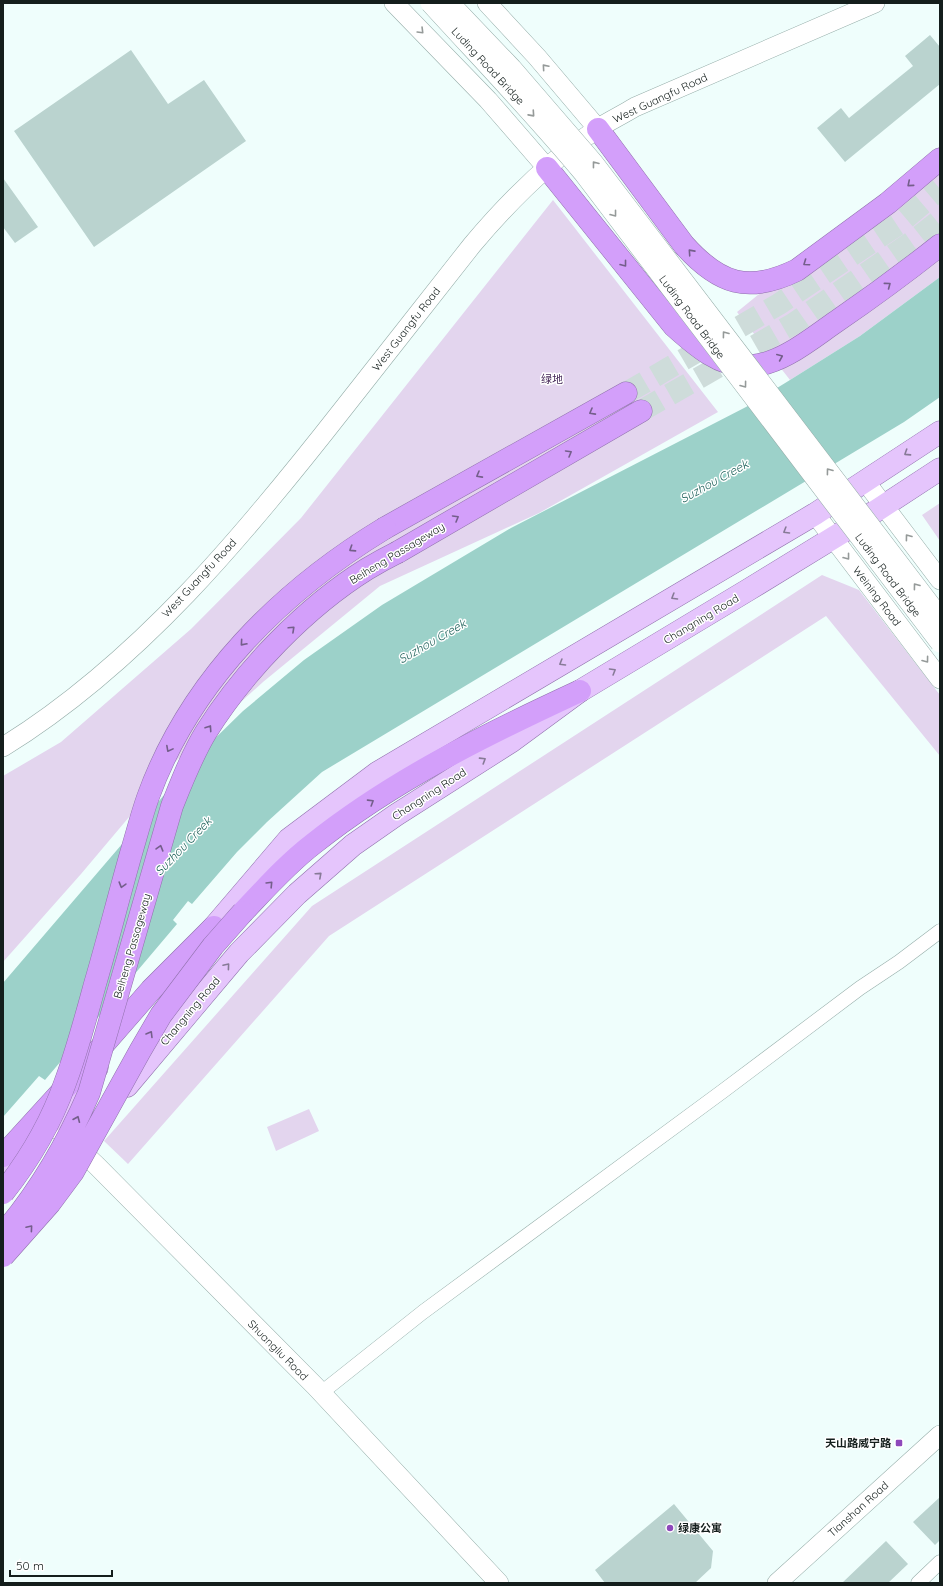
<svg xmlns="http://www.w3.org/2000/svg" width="943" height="1586" font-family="Quicksand,'Noto Sans SC',sans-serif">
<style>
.green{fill:#e3d5ee}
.water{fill:#9cd1c9}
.building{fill:#bad3cf}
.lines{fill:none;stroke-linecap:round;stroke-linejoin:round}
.highway-tunnel{stroke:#cedcda;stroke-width:22;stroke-dasharray:22 11;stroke-linecap:butt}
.street-casing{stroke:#95ada9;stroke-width:15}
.secondary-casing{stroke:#95ada9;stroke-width:20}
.primary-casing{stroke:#9072ac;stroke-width:23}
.highway-casing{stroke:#9072ac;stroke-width:23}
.street{stroke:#fff;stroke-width:14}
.secondary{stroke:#fff;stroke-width:19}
.primary{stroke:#e5c5fc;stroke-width:22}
.highway{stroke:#d39ffa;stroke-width:22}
.secondary-bridge-casing{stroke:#95ada9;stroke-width:20;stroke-linecap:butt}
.highway-bridge-casing{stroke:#9072ac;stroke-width:23;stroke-linecap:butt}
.secondary-bridge{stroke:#fff;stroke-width:19}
.highway-bridge{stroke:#d39ffa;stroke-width:22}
.oneway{stroke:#959a99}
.oneway2{stroke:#745e8b}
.oneway3{stroke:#877a97}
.poi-dot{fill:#8e48bb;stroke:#fff;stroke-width:1.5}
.labels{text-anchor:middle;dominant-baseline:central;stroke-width:3;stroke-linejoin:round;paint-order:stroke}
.street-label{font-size:11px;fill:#141e1c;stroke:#fff}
.park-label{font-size:11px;fill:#462959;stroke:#fff}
.poi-label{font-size:11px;font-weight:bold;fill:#141e1c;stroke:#fff;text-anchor:end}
.water-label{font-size:12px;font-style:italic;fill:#185e56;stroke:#fff}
</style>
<rect width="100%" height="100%" fill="#effefc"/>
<path class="green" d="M940 146V277L860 336 790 380 737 312Z
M553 200 718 412 539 513 380 586 263 682 178 759 81 874 3 962V776L61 742 191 629 301 518Z
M940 503V541L922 515Z
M822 575 859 590 940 695V756L826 616 329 936 128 1164 104 1141 312 906Z
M309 1109 319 1131 276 1151 267 1127Z"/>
<path class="water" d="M940 277V397L904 422 322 772 267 822 237 852 192 904 188 901 173 920 177 924 45 1080 39 1076 3 1117V983L200 753 243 711 304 660 382 605 511 528 746 407 790 380 860 336Z"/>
<path class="building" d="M930 35 940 47V84L845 162 817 128 841 108 849 118 913 66 905 56Z
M131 50 168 104 204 80 246 141 94 247 14 131Z
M3 178 38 227 15 243 3 227Z
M940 1497V1540L935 1545 913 1522Z
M674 1504 713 1551 711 1568 695 1583H605L595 1570Z
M886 1541 908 1564 888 1583H842Z"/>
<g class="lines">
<path class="highway-tunnel" d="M626 393 779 304 900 223 940 189
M641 411 793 324 916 239 940 220"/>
<g class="street-casing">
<path id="street" d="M321 1393 423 1312 723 1091 860 988 899 962 940 931
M918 1583 940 1562"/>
</g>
<g class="secondary-casing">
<path id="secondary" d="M394 3 488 100 547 168
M487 3 537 57 598 129
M865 481 940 580
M815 514 940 679
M3 747C139 663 246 533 343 409 386 354 429 300 472 245 509 201 549 161 597 129 609 121 622 115 635 107L875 3
M51 1123 96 1165 315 1386 499 1583
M777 1583 940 1435"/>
</g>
<g class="primary-casing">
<path id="primary" d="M202 941 289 839 377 773 815 514 940 432
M127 1086 239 953 297 894 353 845 396 815 512 741 580 691 748 590 859 522 940 469
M52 1121 97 1068
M3 1174 27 1148"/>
</g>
<g class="highway-casing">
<path id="highway" d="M598 129 684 245C719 284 748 294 797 270L888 203 940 159
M547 168 674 326C695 345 721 368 751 366 782 364 812 338 837 321 872 297 906 272 940 245
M385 528 626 393
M398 552 641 411
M243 912C265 889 287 864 313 844 393 780 487 734 580 691
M3 1156 76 1076 151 990 214 927"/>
</g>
<use href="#street" class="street"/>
<use href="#secondary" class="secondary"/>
<use href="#primary" class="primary"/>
<use href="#highway" class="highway"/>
<g class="secondary-bridge-casing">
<path id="secondary-bridge" d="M430 3C481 59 534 114 583 173L940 643
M450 3 512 68 594 163 940 617"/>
</g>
<g class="highway-bridge-casing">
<path id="highway-bridge" d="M3 1193C29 1160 51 1123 65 1083 77 1051 86 1017 95 984 108 940 119 895 132 850 137 833 142 814 148 797 190 681 281 591 385 528
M3 1234C40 1191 67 1144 89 1093L172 806C182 781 192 755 206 732 244 671 306 607 367 569 377 563 388 557 398 552
M3 1256 50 1203 73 1172 140 1051 161 1015 213 946 243 912"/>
</g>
<use href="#secondary-bridge" class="secondary-bridge"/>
<use href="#highway-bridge" class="highway-bridge"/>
</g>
<defs><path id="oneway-chevron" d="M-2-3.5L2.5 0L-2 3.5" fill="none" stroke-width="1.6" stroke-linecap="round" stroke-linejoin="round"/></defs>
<g class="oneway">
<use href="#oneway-chevron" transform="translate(421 31) rotate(45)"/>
<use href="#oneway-chevron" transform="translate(545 67) rotate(-131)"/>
<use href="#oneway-chevron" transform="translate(532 114) rotate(48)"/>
<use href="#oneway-chevron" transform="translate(595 164) rotate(-128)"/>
<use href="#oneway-chevron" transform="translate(614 214) rotate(52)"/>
<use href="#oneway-chevron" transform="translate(725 334) rotate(-127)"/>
<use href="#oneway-chevron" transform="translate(744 385) rotate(53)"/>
<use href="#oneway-chevron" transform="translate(829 471) rotate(-127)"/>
<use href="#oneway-chevron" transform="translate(908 537) rotate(-127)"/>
<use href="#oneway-chevron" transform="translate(847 557) rotate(52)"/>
<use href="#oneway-chevron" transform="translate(916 586) rotate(-127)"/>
<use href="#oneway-chevron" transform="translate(926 660) rotate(53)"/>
</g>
<g class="oneway2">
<use href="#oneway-chevron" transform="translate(910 184) rotate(140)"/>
<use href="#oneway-chevron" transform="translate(691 252) rotate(-132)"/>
<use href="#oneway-chevron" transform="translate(806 263) rotate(145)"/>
<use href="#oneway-chevron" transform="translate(624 264) rotate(52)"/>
<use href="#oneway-chevron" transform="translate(888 285) rotate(-37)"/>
<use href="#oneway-chevron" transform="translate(780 357) rotate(-23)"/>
<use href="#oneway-chevron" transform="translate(592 412) rotate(151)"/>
<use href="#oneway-chevron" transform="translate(569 453) rotate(-30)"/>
<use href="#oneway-chevron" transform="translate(479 475) rotate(151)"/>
<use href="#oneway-chevron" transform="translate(456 518) rotate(-30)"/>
<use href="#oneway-chevron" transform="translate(352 549) rotate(147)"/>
<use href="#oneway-chevron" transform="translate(292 629) rotate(-43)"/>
<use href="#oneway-chevron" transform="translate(243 643) rotate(131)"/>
<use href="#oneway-chevron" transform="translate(209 728) rotate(-56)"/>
<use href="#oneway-chevron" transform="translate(169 749) rotate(118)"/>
<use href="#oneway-chevron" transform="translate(371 802) rotate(-32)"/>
<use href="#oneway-chevron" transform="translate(160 848) rotate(-74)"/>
<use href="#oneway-chevron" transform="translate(270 884) rotate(-46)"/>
<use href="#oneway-chevron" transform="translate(122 885) rotate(106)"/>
<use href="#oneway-chevron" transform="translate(150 1034) rotate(-59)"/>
<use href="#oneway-chevron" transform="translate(77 1119) rotate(-67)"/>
<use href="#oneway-chevron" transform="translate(30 1228) rotate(-50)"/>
</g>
<g class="oneway3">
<use href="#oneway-chevron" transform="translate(907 453) rotate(147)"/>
<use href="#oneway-chevron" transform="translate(786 531) rotate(149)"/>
<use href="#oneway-chevron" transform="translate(674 597) rotate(149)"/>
<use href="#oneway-chevron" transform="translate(562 663) rotate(149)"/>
<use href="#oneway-chevron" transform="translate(613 671) rotate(-31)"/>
<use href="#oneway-chevron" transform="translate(483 760) rotate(-32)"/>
<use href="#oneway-chevron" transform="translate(319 875) rotate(-42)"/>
<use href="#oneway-chevron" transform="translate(227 966) rotate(-50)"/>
</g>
<g class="poi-dot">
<rect x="895" y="1439" width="8" height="8" rx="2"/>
<circle cx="670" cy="1528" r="4"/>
</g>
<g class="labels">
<g class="street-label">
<text transform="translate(488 66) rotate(47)">Luding Road Bridge</text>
<text transform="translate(660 98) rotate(-25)">West Guangfu Road</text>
<text transform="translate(692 317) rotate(53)">Luding Road Bridge</text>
<text transform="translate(406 329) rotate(-52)">West Guangfu Road</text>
<text transform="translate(397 553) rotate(-31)">Beiheng Passageway</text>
<text transform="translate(888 575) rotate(53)">Luding Road Bridge</text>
<text transform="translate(199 578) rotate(-47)">West Guangfu Road</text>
<text transform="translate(877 596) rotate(53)">Weining Road</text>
<text transform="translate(701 619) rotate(-31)">Changning Road</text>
<text transform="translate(429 794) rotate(-33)">Changning Road</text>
<text transform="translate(132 946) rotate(-74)">Beiheng Passageway</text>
<text transform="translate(190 1011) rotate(-50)">Changning Road</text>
<text transform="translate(278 1350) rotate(45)">Shuangliu Road</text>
<text transform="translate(858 1509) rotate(-42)">Tianshan Road</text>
</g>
<g class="park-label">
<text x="552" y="379">绿地</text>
</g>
<g class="poi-label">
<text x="891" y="1443">天山路威宁路</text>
<text x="678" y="1528" text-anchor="start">绿康公寓</text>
</g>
<g class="water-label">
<text transform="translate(714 481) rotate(-29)">Suzhou Creek</text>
<text transform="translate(432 641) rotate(-30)">Suzhou Creek</text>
<text transform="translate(183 846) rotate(-46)">Suzhou Creek</text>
</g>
</g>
<rect width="943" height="1586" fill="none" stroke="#141e1c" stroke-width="8"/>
<path d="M10 1570v6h102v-6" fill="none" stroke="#141e1c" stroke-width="2"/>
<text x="16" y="1570" font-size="12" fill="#141e1c" stroke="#ffffff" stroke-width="3" paint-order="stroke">50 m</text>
</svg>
